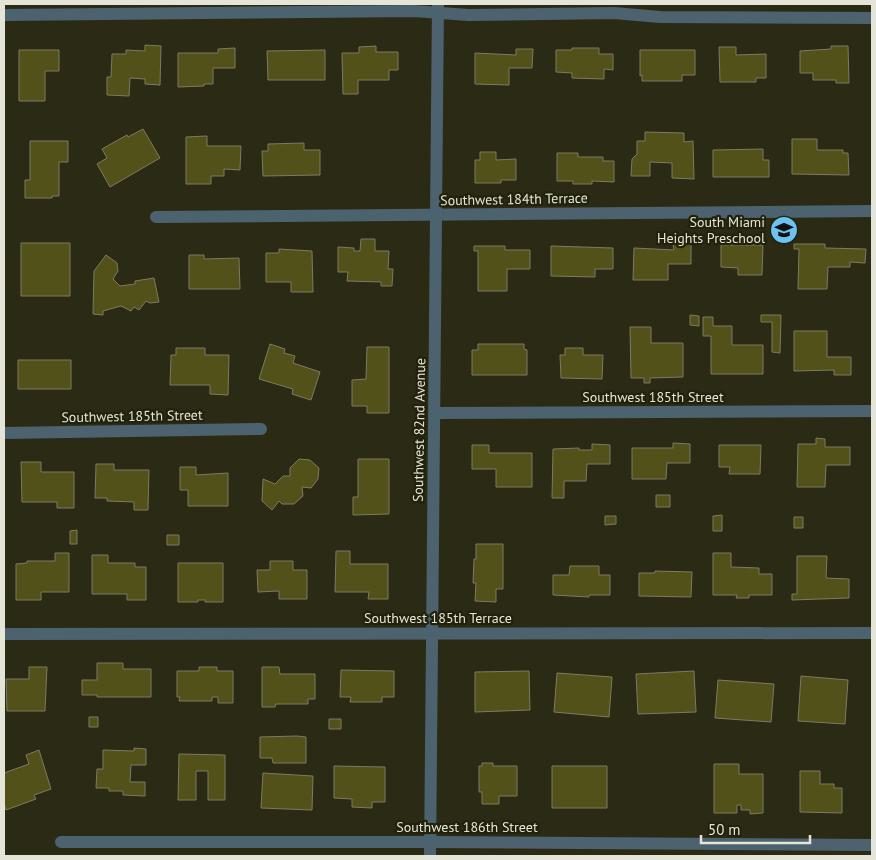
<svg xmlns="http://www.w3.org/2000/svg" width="876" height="860" font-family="'PT Sans',sans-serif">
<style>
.building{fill:#53511a;stroke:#7c7b63}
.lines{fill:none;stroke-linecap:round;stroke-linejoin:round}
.minor{stroke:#4c626f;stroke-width:12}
.tertiary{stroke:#4c626f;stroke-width:12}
.labels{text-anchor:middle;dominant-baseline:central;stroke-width:4.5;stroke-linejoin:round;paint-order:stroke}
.street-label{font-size:14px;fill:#e5e5d7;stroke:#22210b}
.poi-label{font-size:14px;fill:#e5e5d7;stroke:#22210b;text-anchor:end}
</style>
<rect width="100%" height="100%" fill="#2b2b15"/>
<path class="building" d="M145 45 161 46 160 85 145 84V79L130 78 129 96 107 95V77H111L112 54H126V50L145 51Z
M376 46V52H398V70H389V80H358V94H343L342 53H359V47Z
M831 46H848L849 83H836V80H813V73H800V51L831 49Z
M719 47H736V55L766 54V78H756V82H720Z
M235 48V68H213V84H204V86L178 87V53H218V49Z
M572 48H599V54H613V70L604 69V79L572 78V73L556 72V50H572Z
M516 49H533L532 68H509V85L475 84V53L516 55Z
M19 50H59V71H45V101H19Z
M325 50V80H268L267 51Z
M640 50H695V75H682V81H642V75L640 76Z
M143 129 160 158 110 187 97 164 107 158 102 149 127 135 128 137Z
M645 132 684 133V142L693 141 694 179 672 178V163L650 162V176H631L632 159 637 154V141H645Z
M207 136V146H241L240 170 224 169V176H211V184H186V137Z
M792 139H817V150H843V153H848L849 175 792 174Z
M30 141H68V162H59V196H52V198H25V180H30Z
M304 143V150H320V175L263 176 262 151H268V144Z
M763 149V160H769V177H713V150Z
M480 152H496V160L516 159V180H501V183H475V160H480Z
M557 153H578V157H603V161H614V182L592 181V184H573V181H557Z
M361 239H375V251H389L388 269H393L392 286H381V282L347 281 348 272H338V247L354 248V251H360Z
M21 243H70V296H21Z
M673 244H691V264H668V280H633L634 248 674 250Z
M794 244H825V248L866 249 865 263 850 262V267H828L827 289H798L799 249H794Z
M721 245H763L762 275H738V268L721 267Z
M474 246H505V250H530V269H507V291H478V251H474Z
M551 246 613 248V269H595V277L551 276Z
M279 249 312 251 313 292H291V282H266V253H279Z
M106 255 117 263 118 271 113 279 120 286 135 284V281L154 278 159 302 150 303 146 301 139 310 134 307 131 311 121 306 103 311V315L93 314 94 271Z
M189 255H204V259L239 258 240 289H189Z
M690 315 699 316V326L690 325Z
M761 315H781L780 353 772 352V322H761Z
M703 317H713V326H732V345H763V374H711V336H703Z
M630 327H651V343H683V377L650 378V383H644V378H631Z
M794 331H827V357H851V375H834V370L794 371Z
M270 344 285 349 284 353 295 356 293 363 320 372 311 400 292 394 293 389 259 379Z
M478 344H524V349L527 350V375H472V350H478Z
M367 347H389V413H367V406H352V380L366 379Z
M176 348H205V355H229L228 395 210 394V385H170L171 355H176Z
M565 348H583V355H603L602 379 561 378 560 355H565Z
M18 360H71V389H18Z
M816 438 825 439V447H850V465H826L825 487H797L798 444H816Z
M673 443 690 444V463H667L666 479H632V448H673Z
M592 444 610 445V464H587L586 481H564V498H552L553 449 579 448V450H592Z
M472 445H489V453H532V487H496V469H472Z
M719 445H761L760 474H729L730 467H719Z
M299 459 310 460 319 468 318 479 311 488 302 487 303 496 294 504H282L279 501 272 510 262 501 263 479 275 484 283 476H290V468Z
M358 459H389V514L353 515V497H358Z
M21 462H41V472H74V508H57V502H22Z
M96 464H114V470H149L148 510H134V502L107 501V498H95Z
M180 467H196V475L228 473V506H188V490H180Z
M656 495H670V507H656Z
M722 515V531H713V516Z
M605 516H616V524L605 525Z
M794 517H803V528H794Z
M77 530V544H70V531Z
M167 535H179V545H167Z
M476 544H503V589H496V602L475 601 476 583H473L474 559H476Z
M336 551H350V564H388V599H368L369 592H335Z
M55 553H69V592H41V600H16V564L27 563V561H55Z
M713 553H731V567L759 568V574H772V595H749V598H736L737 595H713Z
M92 555H108V563H135V567H146V600H127V594H92Z
M797 556H827L826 578 849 579V598L792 600V594H797Z
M270 561H293V570H307V599H279V591L258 592 257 570H270Z
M178 563H223V602H205L206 600H198V602H178Z
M570 566H599V575H610V595H589V597L553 595V575H569Z
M655 571 692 572 691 597 639 596V573H655Z
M97 663H123V669H151V697H97V695H82V680H97Z
M29 667H47L45 711H7L6 679H29Z
M199 667H217V671H233V703H218V697H212V701H179L180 697H177V671H199Z
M262 667H279L280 674H315V699H308V704H276L275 707H262Z
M341 670 394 671V697H382V702H350L351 697H340Z
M529 671 530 710 475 712V672Z
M694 671 696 712 638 714 636 674Z
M557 673 612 677 609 717 554 712Z
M801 676 848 680 845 724 798 721Z
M718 680 774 684 771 722 715 718Z
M89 717H98V727H89Z
M329 719H341V729H329Z
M297 736 306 737V763H273L272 758H260V737Z
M134 748 146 749V765H131L130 782H145V796L123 795V791H109V788H96L97 769H103V750L134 751Z
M39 750 51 789 34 795 36 799 6 810 4 803V773L29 764 26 755Z
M179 754 225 755V800H208V771H196V800H178Z
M482 763H493V766H517V796H499V804H482V792H479V766H482Z
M714 764H739V774H763V813L750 814V810H741V805H737V813H714Z
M334 766 385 767V802H372V808L352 807V799L334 798Z
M552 766H607V808H552Z
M800 771H820V784H834V788H842V813L800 812Z
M263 773 313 776 312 810 261 808Z"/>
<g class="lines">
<path class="minor" d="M4 15 414 11 468 15 614 13 660 17 872 18
M156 217 872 211
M435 413 872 411
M4 433 261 429
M4 634 872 633
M61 842H430L872 845"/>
<path class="tertiary" d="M430 856 438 4"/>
</g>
<defs>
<g id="school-disc" transform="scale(1.4375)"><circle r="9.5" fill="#6cc3f2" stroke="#22210b"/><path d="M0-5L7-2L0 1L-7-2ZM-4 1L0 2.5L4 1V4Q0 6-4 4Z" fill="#111"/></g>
</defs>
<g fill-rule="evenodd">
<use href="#school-disc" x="784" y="230"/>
</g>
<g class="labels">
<g class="street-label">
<text transform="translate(514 199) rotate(-1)">Southwest 184th Terrace</text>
<text x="653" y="397">Southwest 185th Street</text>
<text transform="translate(132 416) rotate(-1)">Southwest 185th Street</text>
<text transform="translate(419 430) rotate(-89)">Southwest 82nd Avenue</text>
<text x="438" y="618">Southwest 185th Terrace</text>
<text x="467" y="827">Southwest 186th Street</text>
</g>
<g class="poi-label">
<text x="765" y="222">South Miami<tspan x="765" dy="16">Heights Preschool</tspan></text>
</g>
</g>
<rect width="876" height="860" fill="none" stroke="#e5e5d7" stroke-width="10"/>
<path d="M701 835v8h109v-8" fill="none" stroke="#e5e5d7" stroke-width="2.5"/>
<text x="708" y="835" font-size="15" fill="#e5e5d7" stroke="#22210b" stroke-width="4" paint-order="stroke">50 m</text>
</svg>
